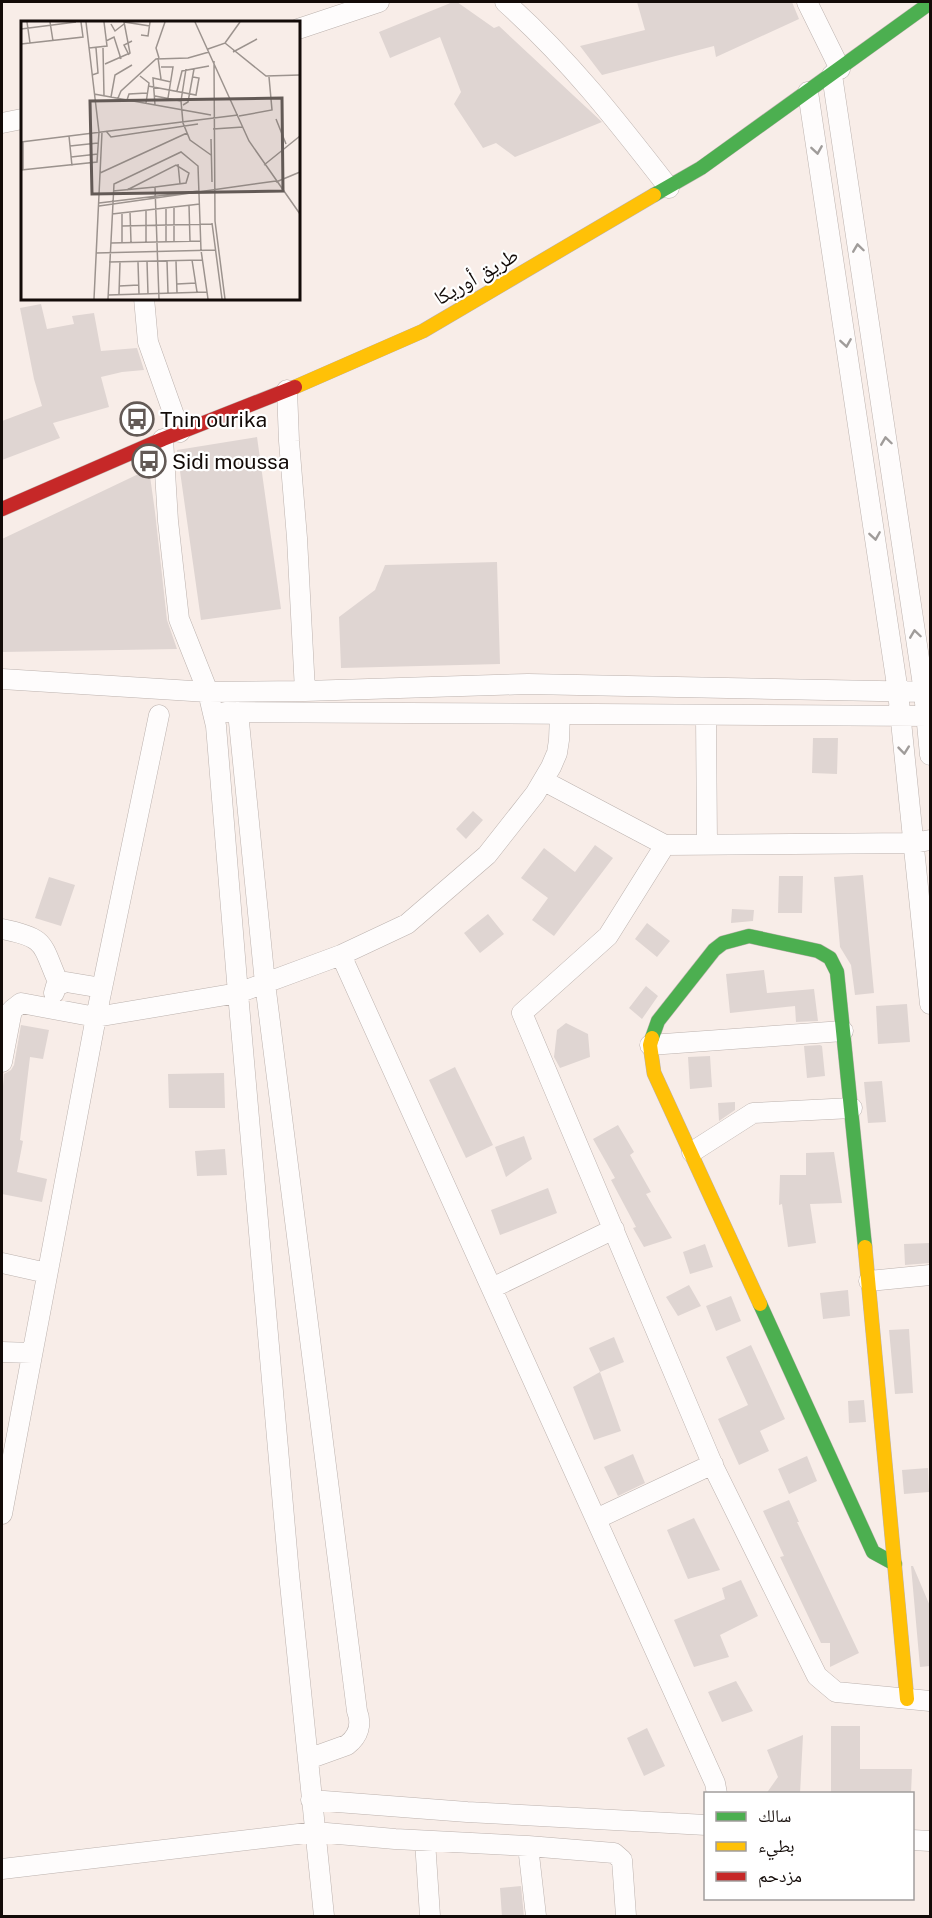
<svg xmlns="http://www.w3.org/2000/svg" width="932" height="1918" font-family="'Public Sans','Noto Naskh Arabic',sans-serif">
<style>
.building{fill:#dfd5d2}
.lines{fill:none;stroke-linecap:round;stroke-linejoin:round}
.street-casing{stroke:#bcb2ae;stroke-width:21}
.fast-casing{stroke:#bcb2ae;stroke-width:15}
.slow-casing{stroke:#bcb2ae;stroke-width:15}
.jam-casing{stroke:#bcb2ae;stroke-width:15}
.street{stroke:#fefcfc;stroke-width:20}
.fast{stroke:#4caf50;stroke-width:14}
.slow{stroke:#ffc107;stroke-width:14}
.jam{stroke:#c62828;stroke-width:14}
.oneway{stroke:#a09c9a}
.labels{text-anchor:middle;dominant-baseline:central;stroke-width:4.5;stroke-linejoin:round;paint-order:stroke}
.street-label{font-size:21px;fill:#130b08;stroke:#fff}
.poi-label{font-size:21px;fill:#130b08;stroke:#fff;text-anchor:start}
.inset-road{fill:none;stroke:#9c938e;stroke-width:1.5}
.view{fill:#635a56;fill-opacity:0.15;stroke:#635a56;stroke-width:3}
.inset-edge{fill:none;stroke:#130b08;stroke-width:3}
</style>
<rect width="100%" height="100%" fill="#f8ede8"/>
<path class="building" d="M453 2H457L494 28 499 26 602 122 515 157 496 143 483 148 454 104 461 92 440 37 390 58 379 32Z
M637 2H792L799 19 716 57 714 46 602 75 580 46 645 30Z
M41 304 47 329 74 324 72 316 94 313 101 351 137 348 144 370 122 372 101 377 109 407 53 423 60 438 2 460V421L42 406 34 379 20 308Z
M257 437 281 609 201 620 177 450Z
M149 469 155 512 167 620 177 649 2 652V539Z
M497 562 500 664 341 668 339 617 375 590 385 565Z
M813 738H838L837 774 812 773Z
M473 811 483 820 466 839 456 829Z
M595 845 613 858 554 936 532 920 548 898 521 878 544 848 575 872Z
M863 875 874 993 855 995 851 965 840 947 834 877Z
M779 876H803L802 913H778Z
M49 877 75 885 61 926 35 918Z
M732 909 754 910 753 921 731 923Z
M488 914 504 934 480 953 464 933Z
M647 923 670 941 657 957 635 939Z
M764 970 767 993 814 989 818 1021 796 1022 795 1006 730 1013 726 974Z
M646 986 658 996 642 1019 629 1008Z
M907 1004 910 1042 878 1044 876 1006Z
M566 1023 588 1034 590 1057 560 1068 554 1057 557 1030Z
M21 1025 49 1030 43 1059 30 1057 20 1140 23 1141 17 1172 47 1179 42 1202 2 1194V1098L4 1074 11 1070 14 1065Z
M820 1045 822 1046 825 1076 807 1078 804 1046Z
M710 1056 712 1087 690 1089 688 1057Z
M455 1067 493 1145 466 1158 429 1080Z
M224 1073 225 1108H169L168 1074Z
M882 1081 886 1122 868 1123 864 1082Z
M735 1102V1110L719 1121 718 1103Z
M618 1125 634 1152 630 1155 651 1192 646 1194 672 1238 644 1247 633 1228 636 1227 611 1180 615 1178 593 1139Z
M524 1136 532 1159 506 1177 495 1147Z
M225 1149 227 1175 197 1176 195 1151Z
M834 1152 842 1203 810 1204 816 1243 788 1247 782 1204 779 1205 780 1175H806V1153Z
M548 1188 557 1213 500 1235 491 1210Z
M930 1243V1263L905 1265 904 1244Z
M705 1244 713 1267 690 1274 683 1252Z
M689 1285 701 1306 678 1316 666 1297Z
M848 1290 850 1316 823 1319 820 1293Z
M731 1296 741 1321 716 1331 706 1306Z
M909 1329 913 1393 895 1394 889 1330Z
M614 1337 624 1362 600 1372 589 1348Z
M751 1345 785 1419 760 1431 769 1451 739 1465 718 1419 748 1405 726 1357Z
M600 1372 621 1431 594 1440 573 1387Z
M848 1401 864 1400 866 1422 849 1423Z
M633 1454 645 1483 618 1496 604 1467Z
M807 1456 817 1481 789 1494 778 1469Z
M928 1468 929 1492 904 1494 902 1470Z
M789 1500 799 1522H797L859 1653 830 1667V1643H821L780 1557 784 1556 763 1511Z
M694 1518 720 1570 688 1579 667 1530Z
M911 1566H913L930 1606V1666L920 1667Z
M741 1580 758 1616 720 1635 729 1657 694 1667 674 1620 725 1599 722 1588Z
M736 1681 753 1711 722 1722 708 1692Z
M831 1726H860V1769H912L911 1794H831Z
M647 1728 665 1766 644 1776 627 1738Z
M803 1735 800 1794H766L778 1777 767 1750Z
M521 1886 524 1917H502L500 1888Z"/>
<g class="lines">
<g class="street-casing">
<path id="street" d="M505 2C568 58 617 121 669 188
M807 2 840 69
M298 29 379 2
M832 75 924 692 930 755
M808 92 898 692 930 1004
M2 123 22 119
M144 298 148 342 180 432
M287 390 289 441 297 538 305 691
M163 439 168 521 179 619 208 692 216 726 238 993 289 1574 324 1916
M2 679 208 692 305 691 528 684 930 692
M225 712 930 716
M238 712 265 983 357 1711C362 1724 359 1736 347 1745L308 1759
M706 715 707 844
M544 781 665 845
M930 840 914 843 665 845 608 936 522 1013 714 1468 817 1676 836 1692 930 1701
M2 929C48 938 41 944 59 984
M341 955 715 1783 717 1794
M54 993 56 986 66 982 102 988
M650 1045 843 1031
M2 1062 12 1010 21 1003 96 1017 238 993 341 955 407 924 487 855 535 794 551 767 557 753 559 740 560 714
M692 1152 753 1113 852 1108
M2 1263 47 1273
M869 1281 930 1275
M492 1288 614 1229
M2 1352 32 1353
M2 1514 96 1017 159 715
M596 1519 713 1464
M311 1800 467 1812 706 1825
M912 1840 930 1841
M425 1841 430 1916
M528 1846 536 1916
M2 1869 315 1832 395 1839 528 1846 614 1853 622 1860 626 1916"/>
</g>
<g class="fast-casing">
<path id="fast" d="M654 195 701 168 930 3
M652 1038 658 1021 714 950 723 943 749 936 818 951 830 958 837 972 865 1247
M760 1304 873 1552 895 1564"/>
</g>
<g class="slow-casing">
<path id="slow" d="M295 387 423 331 654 195
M652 1038 650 1045 654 1073 760 1304
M865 1247 907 1699"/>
</g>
<g class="jam-casing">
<path id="jam" d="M2 509 163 439 295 387"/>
</g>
<use href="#street" class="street"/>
<use href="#fast" class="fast"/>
<use href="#slow" class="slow"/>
<use href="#jam" class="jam"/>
</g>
<defs><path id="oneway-chevron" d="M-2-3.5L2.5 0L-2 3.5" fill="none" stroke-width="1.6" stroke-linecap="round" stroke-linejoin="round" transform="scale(1.5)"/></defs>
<g class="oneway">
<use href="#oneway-chevron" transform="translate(817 150) rotate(81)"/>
<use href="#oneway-chevron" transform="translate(858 248) rotate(-98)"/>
<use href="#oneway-chevron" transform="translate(846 343) rotate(81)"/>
<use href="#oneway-chevron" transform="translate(886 441) rotate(-98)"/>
<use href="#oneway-chevron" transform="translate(875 536) rotate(81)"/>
<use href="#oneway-chevron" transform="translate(915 634) rotate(-98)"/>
<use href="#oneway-chevron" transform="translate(904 750) rotate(84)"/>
</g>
<defs>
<g id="bus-ring" transform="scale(1.725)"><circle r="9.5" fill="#fff" stroke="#635a56" stroke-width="1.5"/><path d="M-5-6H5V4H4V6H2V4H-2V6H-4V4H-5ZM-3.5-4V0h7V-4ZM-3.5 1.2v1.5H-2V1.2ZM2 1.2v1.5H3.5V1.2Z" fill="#635a56"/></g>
</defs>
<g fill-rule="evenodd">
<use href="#bus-ring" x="137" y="419"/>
<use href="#bus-ring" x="149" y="461"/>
</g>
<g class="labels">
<g class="street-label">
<text transform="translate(476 276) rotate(-30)">طريق أوريكا</text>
</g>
<g class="poi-label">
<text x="160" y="419">Tnin ourika</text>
<text x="172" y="461">Sidi moussa</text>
</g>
</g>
<g transform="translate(21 21)">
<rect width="279" height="279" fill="#f8ede8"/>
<path class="inset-road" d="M6 1 9 22M29 1 32 20M174 1 228 120 279 193M90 3 94 10 103 3M0 8 55 1M120 14 127 15 129 1M85 20 93 16 100 38M204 22 219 1M0 23 62 16 60 1M68 27 86 25 83 1M82 27 83 75M187 28 204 22 245 55 279 54M212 31 236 18M108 34 103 24 111 20M137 37 140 58M138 37 135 27 144 1M193 40 194 200 204 278M84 43 109 32 103 1 129 5M140 46H152L147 77M71 54 77 52 75 27M119 55 128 62 125 82M127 65 175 74 178 57 172 56M156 70 161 50 188 45M73 73 190 94M134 75 160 80 162 102 169 119 190 134M90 76 94 54 111 44M97 77 100 70 135 38 167 37 188 31M106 79 108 73 126 72M160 80 165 48M134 84 132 57 150 61M162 84 167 81 173 48M218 95 251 89 248 56M255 98 265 123M192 108 222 106M85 110 90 116 177 103M48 115 51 145M190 118 191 161M0 121 217 94M2 121V149M49 125 77 122M50 136 77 133M157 143 159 163M243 144 279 115M0 149 76 141 78 111 65 1M79 152 166 112M255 161 279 151M134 166 138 278M92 170 134 166 165 162 168 152 155 144 106 169M78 182 178 170M168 184 169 220M78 185 255 160M153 186V220M145 187V221M125 189V221M109 191 110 221M101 192V221M91 193 179 183M191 202 201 278M101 205 191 203M90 222 180 220M75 232 195 229M171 239 176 271M126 240 127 273M146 240 147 272M155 240 156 272M88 241 181 239M117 241 118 273M156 263 175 262M98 265 118 264M98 273 99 241M87 274 186 271M73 278 81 111M87 278 93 163 160 131 177 145 180 229 187 278"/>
<path class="view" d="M261 77 262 170 71 173 69 80Z"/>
<rect width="279" height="279" class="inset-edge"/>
</g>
<rect width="932" height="1918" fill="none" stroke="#130b08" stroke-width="6"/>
<rect x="704" y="1792" width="210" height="108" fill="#ffffff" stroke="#a19d9c" stroke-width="1.5"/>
<rect x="716" y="1812" width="30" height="9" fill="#4caf50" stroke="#a19d9c" stroke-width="1.5"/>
<text x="758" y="1822" font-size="18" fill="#130b08">سالك</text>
<rect x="716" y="1842" width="30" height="9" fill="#ffc107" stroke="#a19d9c" stroke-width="1.5"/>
<text x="758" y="1852" font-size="18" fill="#130b08">بطيء</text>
<rect x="716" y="1872" width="30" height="9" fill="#c62828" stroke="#a19d9c" stroke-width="1.5"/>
<text x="758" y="1882" font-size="18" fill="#130b08">مزدحم</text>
</svg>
